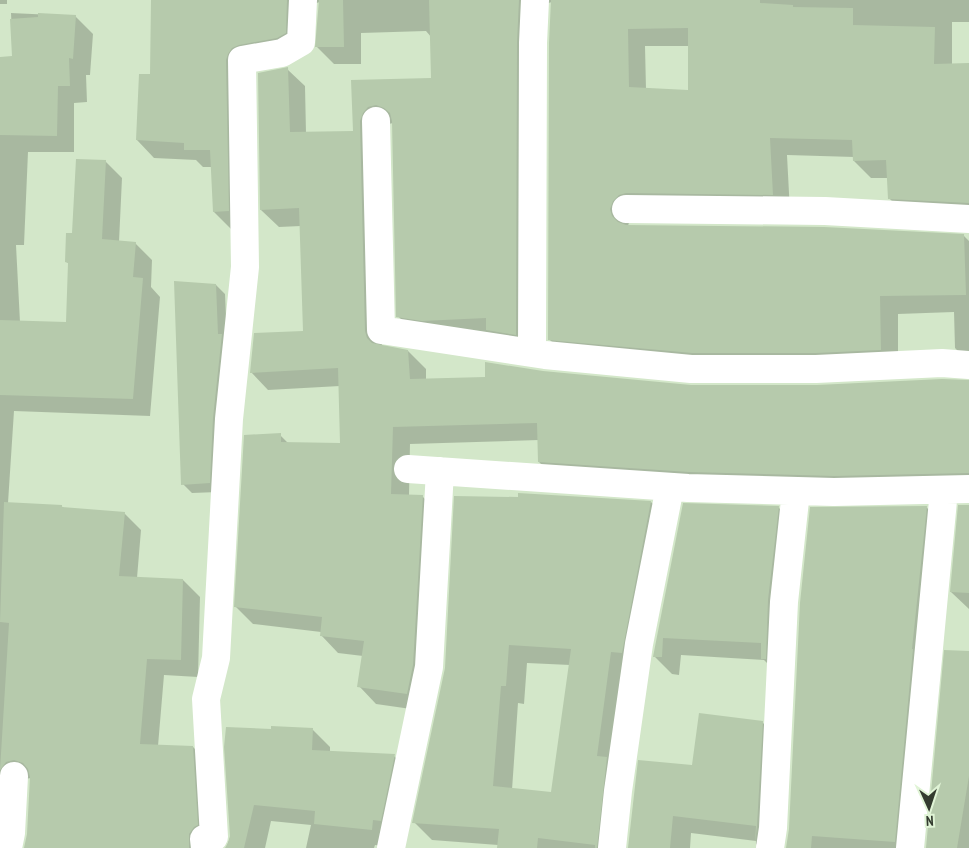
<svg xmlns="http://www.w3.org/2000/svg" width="969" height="848" font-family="'PT Sans Narrow',sans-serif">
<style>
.shadow{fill:#0003;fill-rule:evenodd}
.building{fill:#b6caac;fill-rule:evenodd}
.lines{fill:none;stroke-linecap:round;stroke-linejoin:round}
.minor{stroke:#fff;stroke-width:28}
</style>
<rect width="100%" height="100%" fill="#d3e7c9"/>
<path class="shadow" d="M0 0H7V4H0Z
M152 0H969V22H952V65L969 64V219L906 216 889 198 888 178H871L854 161V157L787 155 790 212 630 219 628 226 964 236 969 241V362L955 348 954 312 898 314V367L567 357 549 339 552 2 545 4 534 352 415 334 398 316 393 123 385 125 377 140 382 346 408 351 426 369V380L487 378 543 372 691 386H817L969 382V491L557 479 539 462V440L410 444 409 496H422L440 514 425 711 376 704 359 686 363 656 338 653 321 635V632L253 624 236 607 280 435 289 444H341L340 386 268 390 251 372 304 332 301 226 279 227 261 210 287 69 305 86 306 133 354 132 352 82 433 79 432 38 426 31 361 33V64H334L317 47 320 2 313 4 303 50 257 62 231 229 214 212 212 167H203L196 160 154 158 137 140 151 76ZM645 46H689L690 91 646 89Z
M11 13 75 16 93 34 90 75H86L87 102 74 103V152H28L24 245H16L20 322 67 323 70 265 67 262 74 234 105 161 122 178 119 242 135 243 152 260 151 287 160 297 150 416 14 411 8 503 61 506 64 508 124 513 141 530 137 578 183 580 200 597 198 677 164 675 158 746 193 747 210 764 209 848H25L28 834 31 778 25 779 0 848V58L13 57Z
M216 285 225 294 227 340 218 492 192 493 183 484Z
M651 502 669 520 616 848H498V845L432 840 414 822 446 668ZM527 663 570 665 552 794 512 790 518 703 524 704Z
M684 505 778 507 796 525 780 676 764 660 681 655 679 675 672 674 654 656Z
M969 506V609L951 592Z
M926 507 944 524 913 848H787Z
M969 653V848H927Z
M762 722 780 740 761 848 756 844V841L691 833 690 848H629L693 766Z
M272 730H313L330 747V752L394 756 411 773 389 847 375 845 374 848H306L311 825 271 821 265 848H226Z"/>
<path class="building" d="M151 0H287L286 33 277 38 239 45 232 48 228 54 226 60 229 211 213 212 210 150H184V143L136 140 139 74H150Z
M319 0H343L344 47H315Z
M429 0H519L517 43 516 335 486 330V318L422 321 396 317 392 121 390 113 384 108 376 105 368 107 363 113 360 121 365 331 367 338 372 343 408 350 410 379 485 377V362L543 371 691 385H817L942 379 969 380V473L834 476 689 472 538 462 537 423 393 427 391 494 423 495 413 665 407 694 357 687 364 641 320 636 322 617 234 607 244 435 281 433V442L340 443 338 368 250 373 254 333 303 331 299 208 260 210 258 73 288 67 290 132 353 131 351 80 431 78Z
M551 0H760V3L793 5V7L853 8V25L935 27 934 64 969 63V203L888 199 886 160 853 161 852 140 770 138 773 195 626 193 619 195 613 201 610 209 612 216 618 222 626 225 824 227 964 234 966 295 880 296 881 350 816 353H692L548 340 549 43ZM688 28V90L629 87 628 29Z
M38 13 76 15 73 59 69 58 70 86H58L57 136 0 135V57L12 56 10 19 38 17Z
M76 159 106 160 102 239 136 242 133 277 143 278 133 399 0 395V320L66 322 68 263 65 262 66 233H72Z
M174 281 216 284 218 334H222L213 418 210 483 181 485Z
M518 493 651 501 622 653 611 652 597 756 607 757 597 848H595V845L538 838 537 848H497L499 829 412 823 445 668 454 496 518 497ZM509 645 571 649 551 792 493 786 501 686H506Z
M4 502 62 505V507L125 512 119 576 183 579 181 660 147 659 140 744 193 746 198 825 194 827 189 834V848H24L27 834 30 777 28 769 23 763 14 760 6 762 0 770 9 623 0 622Z
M683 503 779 506 768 600 766 659H761V643L663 638 662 657H653Z
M958 505H969V593L950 592Z
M927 506 912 649H913L895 842 812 836 811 848H786L789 829 800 603 810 507Z
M944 650 969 651V776L957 848H926Z
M699 713 763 721 757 826 755 844 756 826 673 816 670 848H628L638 760 692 765Z
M271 726 313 728 312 750 395 754 381 821 373 820 372 830 314 824 315 811 254 805 244 848H225L228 843 230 836 224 747 226 727 271 729Z"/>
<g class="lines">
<path class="minor" d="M376 121 381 330 545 355 691 369H816L942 363 969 365
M626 209 825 211 969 219
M532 353 533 43 535 0
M408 469 688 488 834 492 969 489
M8 848 11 833 14 776
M205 848 204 839 214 837 206 699 216 658 229 419 245 267 242 60 282 53 301 42 303 0
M391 848 429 667 440 471
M612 848 618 791 639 644 670 487
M770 848 773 828 784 602 796 491
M910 848 944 490"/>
</g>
<g transform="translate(929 808) rotate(177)" stroke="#e0f4d6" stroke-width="4" paint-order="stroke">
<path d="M0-4L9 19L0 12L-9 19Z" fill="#333b2f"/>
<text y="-8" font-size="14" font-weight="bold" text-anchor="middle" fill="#333b2f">N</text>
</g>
</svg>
